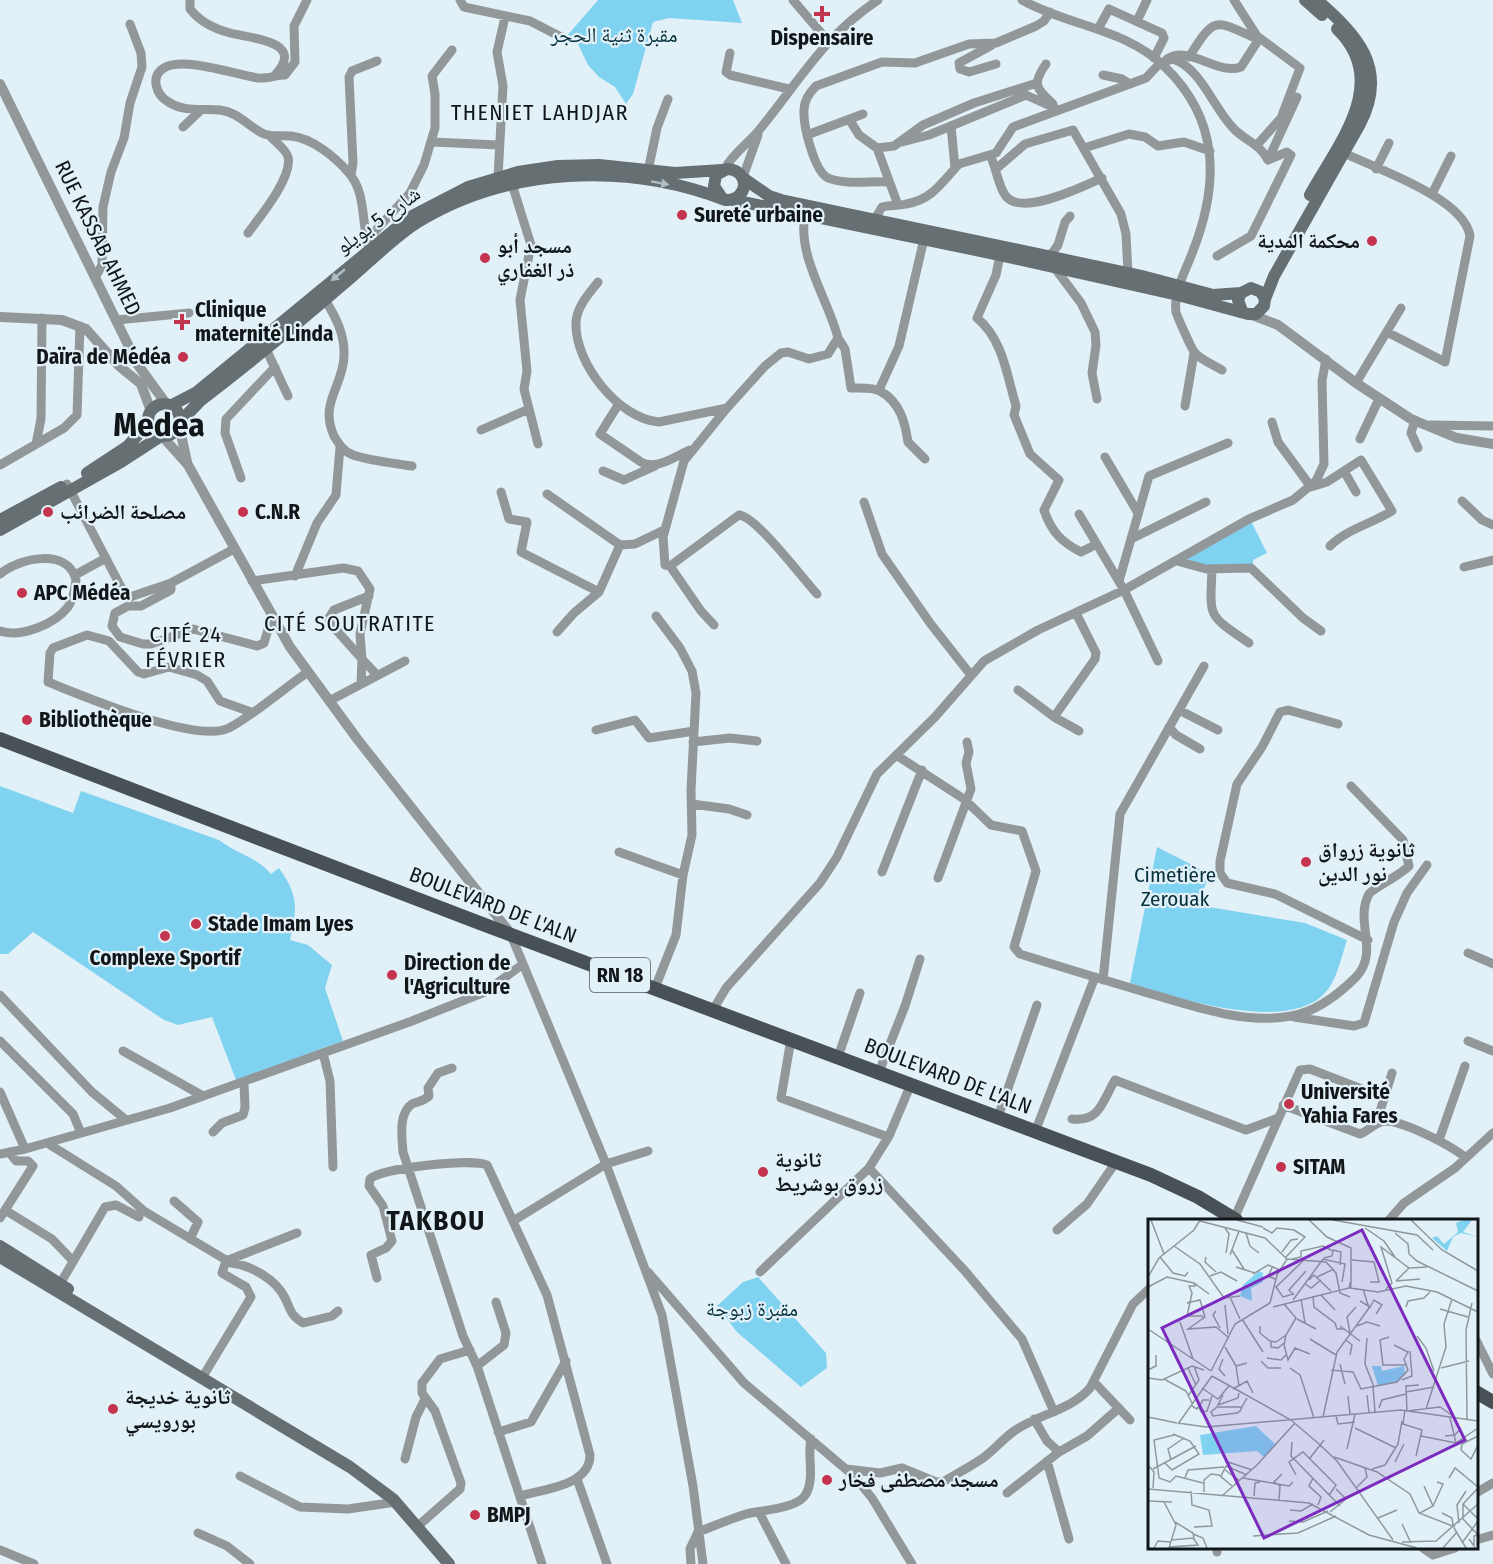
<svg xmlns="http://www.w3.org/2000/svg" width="1493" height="1564" font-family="'Fira Sans Condensed','Noto Naskh Arabic',sans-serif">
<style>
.green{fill:#80d2f1}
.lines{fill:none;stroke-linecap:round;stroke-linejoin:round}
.minor{stroke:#92989a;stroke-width:9}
.tertiary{stroke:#92989a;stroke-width:10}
.secondary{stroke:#666f72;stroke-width:12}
.primary{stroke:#485256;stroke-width:14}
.oneway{fill:#b0bdc2}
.poi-dot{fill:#c4344f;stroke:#e2f1f7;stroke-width:2}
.labels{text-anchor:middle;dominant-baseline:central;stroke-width:4.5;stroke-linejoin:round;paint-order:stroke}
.shield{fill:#e2f1f7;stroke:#50585b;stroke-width:1.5}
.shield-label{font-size:20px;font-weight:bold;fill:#111618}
.park-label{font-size:21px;fill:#06303e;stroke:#e2f1f7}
.poi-label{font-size:21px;font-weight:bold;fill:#111618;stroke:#e2f1f7;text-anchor:start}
.street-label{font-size:21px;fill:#111618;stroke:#e2f1f7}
.neighbourhood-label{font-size:22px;letter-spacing:1.5px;fill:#111618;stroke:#e2f1f7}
.district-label{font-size:27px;font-weight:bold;letter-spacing:1.5px;fill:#111618;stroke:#e2f1f7}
.town-label{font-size:33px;font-weight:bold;fill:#111618;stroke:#e2f1f7}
.inset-road{fill:none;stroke:#8e999e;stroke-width:1.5}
.view{fill:#7b2cbf;fill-opacity:0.15;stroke:#7b2cbf;stroke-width:3}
.inset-edge{fill:none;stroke:#111618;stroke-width:3}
</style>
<rect width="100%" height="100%" fill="#e2f1f7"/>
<path class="green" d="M598 0H733L742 23 669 18 653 22 633 94 626 104 615 87 599 77 588 65 578 44 566 37Z
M1251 521 1267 553 1253 560V564L1206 566 1189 561 1187 558Z
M0 786 73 813 81 791 219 840C237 854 257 857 271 874L279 868C299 896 297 908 290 940L308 945 332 965 325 988 343 1041 236 1080 212 1017 178 1025 164 1020 33 932 8 954H0Z
M1157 847 1210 874 1197 905 1305 923 1347 940C1342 955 1338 975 1329 988 1295 1037 1176 998 1130 983Z
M758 1277 826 1353 827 1368 801 1387 737 1332 717 1306 743 1282Z"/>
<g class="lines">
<path class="minor" d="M190 0V9C200 22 215 29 230 33 250 38 307 41 275 75
M307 0 294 26 295 62 285 75C276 75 267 79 258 78 237 75 183 56 164 68 150 76 156 94 167 101 184 113 202 108 220 110 238 112 249 127 264 134 273 137 282 135 291 136 312 138 335 157 348 172 369 195 359 228 372 254
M460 0 464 7 530 21 565 39
M793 0 828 41
M1022 0C1068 26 1125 28 1165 67 1220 120 1219 184 1193 251 1186 270 1173 292 1176 312 1177 316 1192 350 1195 353 1201 360 1214 365 1222 370
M1137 21 1147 0
M1098 29 1109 9 1162 33 1164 38 1154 58
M1257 36 1300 68 1281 118 1257 145
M992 45 959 63 960 69 969 72 996 64
M730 53 726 72 730 75 789 89
M1189 57C1215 16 1214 19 1257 39
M1167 59C1189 44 1217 76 1241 67L1257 42V36L1234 0
M1046 64C1031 85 1037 89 1053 104
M1103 75 1122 79 1130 84
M849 119 859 135 877 148
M951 126 955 168
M183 127 201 110
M807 135 863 114
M432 142 499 145
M902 142 929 135 1026 95 1059 110
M1084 148 1129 134 1145 137 1158 146 1184 142 1210 151
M1344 153C1377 169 1464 198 1470 236L1445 362 1387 332
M990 155C996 167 998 185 1005 195 1020 218 1084 186 1102 178
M1268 160 1297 97
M996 169 1025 144 1073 130 1121 214 1126 234 1128 273
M1376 169 1389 143
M724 170C732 154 749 143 760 129 800 80 824 36 878 0
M648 171 657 128 668 99
M351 175 353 163 349 77 352 71 377 61
M498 177 503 86 497 52 505 17
M743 177 758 135
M888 182C870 181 844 185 828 178 814 171 803 125 804 110 804 100 809 93 816 86L882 62 915 63 969 44 996 43 1036 26 1044 21 1050 12
M512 184 531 245 520 300 527 371 524 389 538 444
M1432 194 1451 156
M898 205 877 148 894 146 923 125 974 103 1037 83
M875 219 882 207C889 205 898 206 906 204 932 200 942 182 959 164L996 153 1013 127 1146 78 1160 63 1173 59C1202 69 1213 108 1234 129 1246 141 1260 144 1268 160L1287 152 1291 155 1251 236 1217 256
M248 233C259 218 293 177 288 157 286 149 275 142 269 135
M367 240 410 193 424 165 435 128V94L432 76 452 50
M1000 255 996 275 977 318C1003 339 1007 376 1016 406L1014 415 1030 454 1059 480 1044 510C1051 531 1061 542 1081 552L1097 544
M1050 256 1058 245 1065 222 1070 216
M1054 267 1081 303 1095 332 1096 345 1092 373 1097 399
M96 276 102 265 103 207 111 172 124 138 130 103 142 67 141 53 130 24
M598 282C589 294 577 306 576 322 574 363 619 419 659 422L727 408 765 366 781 353 788 352 809 359 828 354 838 338C828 299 797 256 805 215
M325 300C336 317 345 335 344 356 343 387 319 403 334 436 339 444 343 451 353 455 371 461 393 463 412 466
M117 320 189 313
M838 338 845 349 851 388C859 388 873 387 880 391 900 402 905 422 908 442L925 459
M266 349 288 396
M1356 383 1401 308
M879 390 899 346 924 239
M618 405 600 434 641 462C656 471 675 456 690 450
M1185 406 1194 353
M727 408 684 461 663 537 665 565 670 566 739 515C756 516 803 579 817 594
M1415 420 1411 433 1418 448
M1272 422 1278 442 1311 487 1327 482 1361 460 1392 511C1371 524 1347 529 1330 546
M1430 425 1493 426
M481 430 529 409
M1360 439 1379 399
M36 444 41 419 42 318
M1105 457 1138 513
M0 465 64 428 77 415 80 326
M603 471 624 480 655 466
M1344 471 1356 492
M241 478 225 433 226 419 275 367
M67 484 121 587 130 597 171 583 234 549
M501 492 509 519 527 522 521 552 599 592
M547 494 620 545 635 544 664 530
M1462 501 1482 520 1493 525
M864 502 882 554 930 623 970 674
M1079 514 1124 590 1158 661
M1131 539 1206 502
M1177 561 1206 569 1251 568 1303 618 1321 631
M670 566 701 611 714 625
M1464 567 1493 560
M1212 569C1210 619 1207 614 1249 643
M0 574C19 558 68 547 76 580 75 588 73 600 68 607 55 624 21 638 0 631
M75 575 106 558
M295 576 317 523 336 495 340 447
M252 581 343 568 358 571 370 589 360 634 362 659
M1119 581 1149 476 1228 443
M171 583V590L141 606H128L115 613 112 626 120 637 143 644H151L193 629 257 646 264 643 272 616
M557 632 574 613 599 592 620 545
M362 659 330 623 329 618 334 610 369 596
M361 684 362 659 377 675
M1018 690 1054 717 1079 731
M329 701 405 661
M1179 710 1218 730
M251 712 220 701 207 681 197 675 169 667 144 674 138 672 109 641 87 635 53 648 50 653 48 682C83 696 196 744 229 728 255 714 283 689 308 672
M1054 717 1095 659 1096 653 1076 613
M1338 724 1288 710 1280 712 1262 747 1237 784 1220 861V873L1227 883 1275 894 1368 940
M1169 727 1176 735 1200 749
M596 730 635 720 649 738 694 731
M693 742 730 738 757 741
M896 755 964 799 991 825 1022 831 1036 871 1014 947 1020 954C1064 968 1108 981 1151 994 1194 1006 1245 1025 1291 1016 1315 1012 1339 994 1356 977 1380 952 1354 921 1369 894 1372 889 1399 876 1409 866L1403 840 1351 786
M692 804 729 809 747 815
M619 852 683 875
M882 872 922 770
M938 878 971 789 966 763 969 752 967 742
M511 935 606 1164 662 1315 693 1486 703 1564
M1468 953 1493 964
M1103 980 1120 814 1204 666
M655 988 676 935 683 875 692 835 691 790 696 693 692 671 680 648 656 616
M0 995 92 1092 126 1120
M713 1010 726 988 820 883 837 857 877 774 935 717 984 661 1038 630 1124 590 1249 519 1293 500 1316 481 1324 464 1322 381 1326 359
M1294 1017 1354 1026 1364 1023 1394 922 1407 893 1427 865
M791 1039 781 1098 888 1137
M0 1041 73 1114 81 1133
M1468 1041 1493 1051
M123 1051 203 1096
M323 1053 330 1081 333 1167
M838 1057 860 993
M452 1068 438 1073 428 1088 429 1096C423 1102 418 1101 412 1104 398 1113 402 1139 403 1152L463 1336 477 1366 542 1564
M879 1072 905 1006 920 959
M0 1092 25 1149
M1283 1105 1360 1134C1369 1131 1375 1122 1385 1121 1404 1121 1452 1146 1466 1158
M998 1117 1037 1005
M1072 1119C1100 1122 1102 1102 1115 1080L1246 1130 1278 1118
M1376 1124 1392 1073
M213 1132 222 1123 243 1115 245 1108 244 1082
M1035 1132 1095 977
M1439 1140 1465 1066
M47 1143 116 1186 144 1211 231 1263C250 1265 276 1279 285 1298 291 1310 290 1315 303 1323L332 1316 338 1311
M0 1154 25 1149 170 1108 412 1021 485 992 523 964
M869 1168 965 1271 1022 1339 1054 1412
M174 1201 198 1222 190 1239
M5 1210 52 1239 73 1261
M0 1218 33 1166 28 1161H16L9 1152
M1237 1220 1234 1219 1300 1070 1310 1069 1385 1098
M1389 1220 1404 1203 1455 1168 1493 1133
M513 1221 606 1164 648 1151
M1057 1230 1087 1204 1116 1162
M648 1272 744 1383 854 1476 872 1498 912 1564
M760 1272 869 1168 889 1136 911 1084
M377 1278 371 1255 386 1248 392 1241 383 1206 369 1186 370 1179C381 1168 472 1158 487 1165L547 1295 590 1455C590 1486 543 1489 520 1496
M60 1284 105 1207 116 1205 139 1217
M1476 1340 1493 1374
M477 1366 504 1345 506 1333 496 1302
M202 1378 251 1297 246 1287 222 1273 226 1261 297 1233
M1094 1382 1130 1420
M1034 1419 1047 1441 1059 1452
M498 1432 531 1422 566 1361
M405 1459 416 1417 425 1399
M1047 1461 1069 1539
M846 1469 880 1473 902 1468 936 1482H943C956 1474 970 1467 983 1458 994 1450 1003 1439 1014 1431 1038 1414 1070 1411 1090 1388L1133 1304 1150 1288
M240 1476 300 1507 348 1509 396 1502
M577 1479 607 1564
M1007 1493 1059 1452 1087 1436 1119 1408
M1476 1493 1493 1483
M760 1514 786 1564
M418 1526 460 1489 461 1483 435 1411 422 1393V1383L440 1359 470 1350
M198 1533 227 1546 250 1564
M1476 1540 1493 1535
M1217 1548V1552
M1423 1548 1433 1555 1455 1548
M0 1550 34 1564
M691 1564 690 1549 698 1532C714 1526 730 1519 746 1514 761 1510 798 1509 806 1494 815 1478 807 1456 811 1439"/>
<path class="tertiary" d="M0 84 138 365 167 405
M1252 315 1278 325 1356 383 1411 419 1457 438 1493 444
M0 317 62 320 86 329 119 366 141 384 151 411
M179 425 187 462
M162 436 188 465 290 647 358 740 511 934"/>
<path class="secondary" d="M1305 0 1322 15
M743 178 769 196 781 200 1142 276 1213 295 1241 293
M1310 195C1338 144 1392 82 1337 29
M733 200 1000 255 1178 295 1248 314H1256L1264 306 1265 299 1261 292 1251 288 1241 293 1238 300 1242 311
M1265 299 1274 276 1360 124C1389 68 1357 35 1317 0
M148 420a16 16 0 1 1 32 0a16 16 0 1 1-32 0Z
M170 406 197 392 410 217 468 187 518 172 558 166 599 165 675 173 722 170
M180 422 200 401C248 364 295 326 341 286 366 266 391 239 418 222 508 167 627 162 725 200 749 201 751 170 727 169L716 175 714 186 722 198
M87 473 128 446 148 423
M0 520 61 487
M0 530 121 462 161 436
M0 1246 68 1289
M0 1257 350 1467 393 1499 449 1564"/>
<path class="primary" d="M0 739 485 925 1151 1175 1198 1197 1236 1220
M1476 1392 1493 1402"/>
</g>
<defs><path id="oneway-solid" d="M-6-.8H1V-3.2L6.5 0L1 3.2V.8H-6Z" transform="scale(1.5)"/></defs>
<g class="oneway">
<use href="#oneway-solid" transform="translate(660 183) rotate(10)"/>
<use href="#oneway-solid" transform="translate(338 275) rotate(140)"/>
</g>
<g class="poi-dot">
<path d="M819 5h6v6h6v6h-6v6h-6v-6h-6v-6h6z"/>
<circle cx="682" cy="215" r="6"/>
<circle cx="1372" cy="241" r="6"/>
<circle cx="485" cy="258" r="6"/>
<path d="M179 313h6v6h6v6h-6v6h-6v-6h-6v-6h6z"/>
<circle cx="183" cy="357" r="6"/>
<circle cx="48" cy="512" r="6"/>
<circle cx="243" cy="512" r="6"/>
<circle cx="22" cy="593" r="6"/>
<circle cx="27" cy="720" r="6"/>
<circle cx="1306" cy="862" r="6"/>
<circle cx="196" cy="924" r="6"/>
<circle cx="165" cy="936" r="6"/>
<circle cx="392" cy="975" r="6"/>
<circle cx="1289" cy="1104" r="6"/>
<circle cx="1281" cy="1167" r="6"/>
<circle cx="763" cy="1172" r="6"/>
<circle cx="113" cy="1409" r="6"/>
<circle cx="827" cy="1480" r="6"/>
<circle cx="475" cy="1515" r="6"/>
</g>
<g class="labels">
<rect class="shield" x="590" y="958" width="60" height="34" rx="4.5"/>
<g class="shield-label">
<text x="620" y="975">RN 18</text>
</g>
<g class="park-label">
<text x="614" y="35">مقبرة ثنية الحجر</text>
<text x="1175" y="875">Cimetière<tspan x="1175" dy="24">Zerouak</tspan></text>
<text x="752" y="1309">مقبرة زبوجة</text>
</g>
<g class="poi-label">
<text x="822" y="38" text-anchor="middle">Dispensaire</text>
<text x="694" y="215">Sureté urbaine</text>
<text x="1360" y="241" text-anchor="end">محكمة المدية</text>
<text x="497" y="246">مسجد أبو<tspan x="497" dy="24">ذر الغفاري</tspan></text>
<text x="195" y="310">Clinique<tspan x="195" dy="24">maternité Linda</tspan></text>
<text x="171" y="357" text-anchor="end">Daïra de Médéa</text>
<text x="60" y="512">مصلحة الضرائب</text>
<text x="255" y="512">C.N.R</text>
<text x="34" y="593">APC Médéa</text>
<text x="39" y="720">Bibliothèque</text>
<text x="1318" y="850">ثانوية زرواق<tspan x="1318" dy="24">نور الدين</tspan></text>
<text x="208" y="924">Stade Imam Lyes</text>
<text x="165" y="958" text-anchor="middle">Complexe Sportif</text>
<text x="404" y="963">Direction de<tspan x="404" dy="24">l'Agriculture</tspan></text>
<text x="1301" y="1092">Université<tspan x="1301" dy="24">Yahia Fares</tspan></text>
<text x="775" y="1160">ثانوية<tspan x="775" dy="24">زروق بوشريط</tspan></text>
<text x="1293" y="1167">SITAM</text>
<text x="125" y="1397">ثانوية خديجة<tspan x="125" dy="24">بورويسي</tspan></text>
<text x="839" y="1480">مسجد مصطفى فخار</text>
<text x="487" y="1515">BMPJ</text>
</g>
<g class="street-label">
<text transform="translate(378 220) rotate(-36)">شارع 5 يويلو</text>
<text transform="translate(98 238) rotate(64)">RUE KASSAB AHMED</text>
<text transform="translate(493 905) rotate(21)">BOULEVARD DE L'ALN</text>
<text transform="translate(948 1076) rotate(21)">BOULEVARD DE L'ALN</text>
</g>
<g class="neighbourhood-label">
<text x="540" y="112">THENIET LAHDJAR</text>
<text x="350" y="623">CITÉ SOUTRATITE</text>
<text x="186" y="634">CITÉ 24<tspan x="186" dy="25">FÉVRIER</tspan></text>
</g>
<g class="district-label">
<text x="436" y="1221">TAKBOU</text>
</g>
<g class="town-label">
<text x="159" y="425">Medea</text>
</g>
</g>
<g transform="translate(1148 1219)">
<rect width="330" height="330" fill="#e2f1f7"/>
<path d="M315 1H324L315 13 330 18 313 14 305 18 299 32 284 19 289 17 296 25 310 13 308 4ZM111 52 115 54V63L103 69 104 82 92 77 95 66ZM224 147H233L234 152 256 147 257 155 251 162 230 167ZM108 207 128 226 116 238 109 232 55 236 52 216Z" fill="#80d2f1"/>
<path class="inset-road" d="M3 1 16 35M89 1 115 8M161 1 179 18 203 29V66M185 1 269 16 285 31M263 1 294 31 330 52M52 2 117 19 139 40 178 43 188 54 192 74 202 78M77 9 81 15 78 34M115 9 124 14 129 9 146 11 157 18 138 38M217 9 236 22 247 38M98 14 102 27 111 34M247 14 260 25 261 35 269 42 330 72M26 27 52 45 76 79 92 77M84 31 96 50M185 31 193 33 192 46M134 33 143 21 150 20M82 36 91 12M12 38 25 54 37 57 40 53M58 38 57 43 68 53M144 40 153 38V32L175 27 185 32 184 37 176 39M204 41 226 43 231 63H222M125 47 120 57 127 60M88 48 107 54M105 55 120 46 132 51M62 57 73 53 89 62M0 58 11 39 46 11 52 1M169 58 186 50M161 61 166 56 183 72M248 62 272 60M248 62 261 49M46 64 47 67H41L44 74 39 97H54L56 100M157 65 163 69 173 61M0 68 19 58 46 64 61 75M202 69 230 73 258 67 289 73 330 93M238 70 244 64 233 28 261 49 279 48M145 75 135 78 128 68 155 42M146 76 141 71 158 52M173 76 187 91M165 77 166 88 187 104 189 110H197M82 78 92 100M153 80 157 104M145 81 175 40 197 45 194 63M212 82 222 88 226 81 234 86 228 95M39 84 52 81 57 98 40 110 68 108 81 119M122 84 129 56 139 40M77 86 80 115M125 88 201 69 202 65 203 68 201 69M258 88 260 82 276 79 282 73M292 90 320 98M68 92 65 96 72 109M94 100 115 133M149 100 168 110M32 103 45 140M112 107V114L122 122 128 123 138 116 148 99 136 85M192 107 212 122M209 107 219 103 232 107M0 110 63 152M202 114 199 98 208 88M138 116 136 126 140 141 147 129 162 135M269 117 278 129 286 152M241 118 232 121 235 146H259M219 119 217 145 226 168M162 120 188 136M198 121 204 126 202 136M123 123V128L130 129 136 124M77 128 88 147 99 144M119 139 133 141 138 136M75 140 71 150 77 157M113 142 120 149H133M192 145 197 165M88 147 91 167M40 149 48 166M142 149 152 156 166 199M293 149 321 142M0 151 8 147V136M183 151 205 153 213 170 249 163 260 151 256 140 260 133 246 126M63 152 87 105 122 84M64 157 143 201 171 225 189 242 245 321M0 159 14 161 44 147 56 151M16 160 38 172 44 184M254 161 264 157 262 132M271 166 258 167 259 192 292 188 308 199M225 168 227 193M54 169 70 180 81 167M85 170 99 162 105 174M258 173 286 168M75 176 70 186 90 179 91 174M219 176 221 194M40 177 51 161 46 147M200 177 202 195M44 187 49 190 55 181H61M51 188 53 193 59 192 64 177M94 188H69L63 193 65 197 89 194 92 192 94 188 99 179M231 189 234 181 258 175M278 190 298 128 296 105 304 80M257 191 255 205 274 211 268 237M188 197 190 205 207 203M0 198 29 204M175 198 189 133 221 89 215 70M302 199 308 224M319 201 318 111 324 84M30 204 58 208 253 191 330 202M30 205 64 157M207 209 248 229M26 216 6 221 11 259 22 263 28 257 55 264M273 217 308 224 330 209M297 217 307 216 313 209M330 217 314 225 313 231 323 240 330 226M144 223 143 237 192 287M199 230 207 195M186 238 229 253 262 275 271 294 307 308M162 239 176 221M23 241 20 230 36 219M77 242 104 251M247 243 256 225M17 244 24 251 51 235 42 222 25 215M0 246 6 253 5 269M5 250 48 227M224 250 237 246 250 225 254 202M77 251 92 262M148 256 141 243 155 233 188 266 181 276M73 257 78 247 99 256M37 259 40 251 76 248M95 259 141 267 145 263M165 259 161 267 173 278 170 286M301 259 307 249 330 268M208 269 219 258 217 249M0 270 161 284 221 316 269 329M43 272 44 286 61 291 64 307 46 308M56 273V261L63 255 71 256 84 267M75 276 109 246 147 204M106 277 107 264 112 263M131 281 132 267 126 263 134 255M0 282 24 283M16 283 28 306 21 329M315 285 330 300M285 287 295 265 289 263M142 291 153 292 165 285M182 293 198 280 188 270M272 294 285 287 276 267M294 294 304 299 305 306M230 299 249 291M141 302 155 303 180 292M27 303 45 314 46 320M311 304 309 286 318 272M254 305 263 324M306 309 318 329M45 315 55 319 59 329M105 317 150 314 188 297M321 320 326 327V317L330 316 315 300V285L330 269M254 323 288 322 330 285M314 324 330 302M21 328 50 326 45 319 23 321M6 329 10 322 22 323M295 329 309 313"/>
<path class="view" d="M214 11 317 221 116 319 14 109Z"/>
<rect width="330" height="330" class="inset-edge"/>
</g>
</svg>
